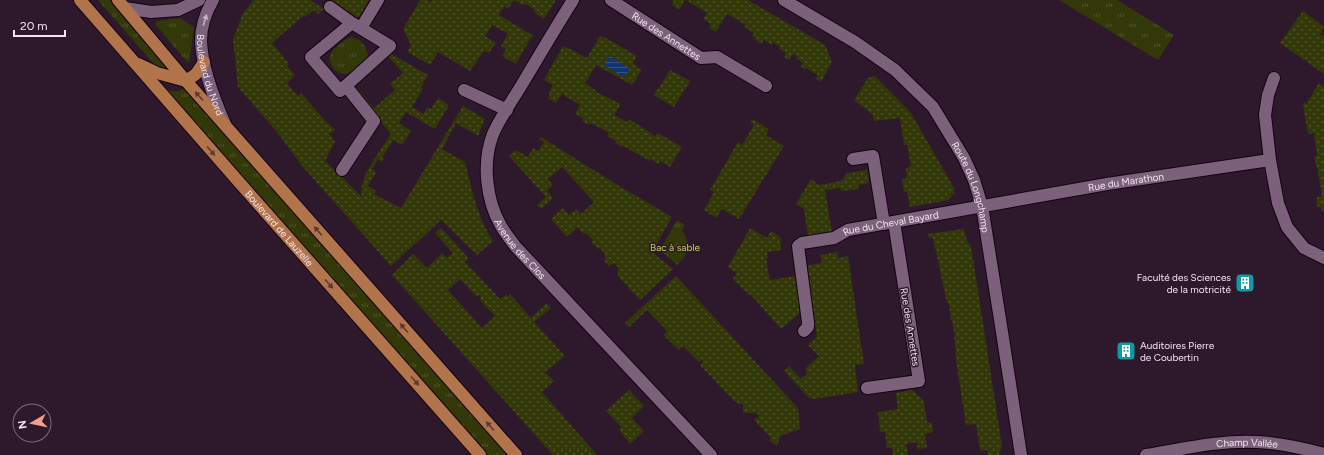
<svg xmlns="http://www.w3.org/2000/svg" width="1324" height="455" font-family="Figtree,sans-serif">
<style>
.grass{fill:url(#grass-tufts)}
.garden{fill:url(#garden-dots);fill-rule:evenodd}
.water{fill:url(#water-rules)}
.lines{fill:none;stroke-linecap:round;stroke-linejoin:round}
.minor-casing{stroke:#150314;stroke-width:14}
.major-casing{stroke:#150314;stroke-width:14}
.minor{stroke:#7b6179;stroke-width:12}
.major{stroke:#b2754b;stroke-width:12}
.oneway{fill:#c3b0c2}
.oneway2{fill:#5c3937}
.labels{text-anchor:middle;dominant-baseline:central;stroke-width:3;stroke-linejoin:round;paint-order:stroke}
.street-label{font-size:10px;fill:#f3e4f2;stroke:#2e182c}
.park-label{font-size:10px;fill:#c1d361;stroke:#2e182c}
.poi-label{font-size:10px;fill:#f3e4f2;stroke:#2e182c;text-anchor:end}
</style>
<defs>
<pattern id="grass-tufts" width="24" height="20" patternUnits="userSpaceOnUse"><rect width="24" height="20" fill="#323808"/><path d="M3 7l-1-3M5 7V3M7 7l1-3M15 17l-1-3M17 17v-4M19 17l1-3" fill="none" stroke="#50552c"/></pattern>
<pattern id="garden-dots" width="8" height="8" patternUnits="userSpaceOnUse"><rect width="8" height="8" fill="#323808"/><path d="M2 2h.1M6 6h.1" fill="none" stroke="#50552c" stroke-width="1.8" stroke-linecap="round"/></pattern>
<pattern id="water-rules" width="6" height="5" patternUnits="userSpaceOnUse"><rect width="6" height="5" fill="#123571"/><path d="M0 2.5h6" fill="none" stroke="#355286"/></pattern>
</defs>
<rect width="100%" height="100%" fill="#2e182c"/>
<path class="grass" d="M98 0H110L172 72 160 71Z
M1059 0H1117L1174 35 1158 60Z
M180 18 194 27 190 58 188 63 155 24 157 21Z
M350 37C362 39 367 46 368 58 357 67 344 84 332 66 330 62 329 58 331 54 334 47 344 41 350 37Z
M166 89C173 92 177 92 184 89L186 90 508 455H488Z
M677 220 685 225 682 231C692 244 688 255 677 265L660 250Z"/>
<path class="garden" d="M254 0H310L324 9 318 14 314 10 305 17 303 16 272 43 289 64 287 66 295 75 287 83 298 96 301 93 328 124H329L335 130 329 134 335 141 325 161 362 197C357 179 381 150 391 134L355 90 357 88 374 108 395 90 390 84 403 73 388 56 390 53 428 75 421 87 423 89 412 107 423 114 428 107 431 109 438 98 449 105 435 129 406 112 399 123 411 131 402 145 393 140 382 158 384 159 382 162 378 159 372 169 376 172 368 186 376 191 374 194 401 208 463 106 485 119 478 136 456 123 442 149 465 162C472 190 477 217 493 241L477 255 441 220 391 266 303 167 277 132 238 87 233 39 243 13Z
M332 0H369L359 17H355L335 5 330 4Z
M420 0H427L431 2 432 0H556L544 19 535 13V10L526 4 522 5 514 0 508 9 504 6 499 15 534 36 530 39 516 64 502 56 506 49 501 46 508 34 492 25 485 36 496 43 489 53 484 51 470 71 438 52 430 65 407 52 411 45 403 29Z
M671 0H685L679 10 672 5 674 2Z
M686 0H748L825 45 832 62 821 82 816 79 818 75 806 68 805 70 801 67 803 63 796 58 797 56 793 54 789 60 784 57 786 53 779 49 780 47 773 42 772 45 764 40 761 44 752 36 754 33 744 27 746 25 727 14 716 32 709 28 711 24 703 19 707 13Z
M1303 11 1324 27 1320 34 1324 37V74L1280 43Z
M600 36 603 38 604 37 637 56 633 64 642 70 632 85 596 65 585 83 594 89 598 93 621 104 614 115 627 122 629 119 655 136 658 133 682 147 670 167 660 161 658 164 651 159 650 161 623 146 622 147 615 143 616 141 607 136 609 133 591 123 589 125 582 121 583 118 575 114 580 105 562 94 556 103 548 98 550 94 549 93 553 85 544 80 563 46 570 49 587 58Z
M670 70 690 81 674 107 654 95Z
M875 76 911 113 954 188V193L948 200 910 207 907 192H904L902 179 907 178 906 168 911 166 907 145H904L900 118 874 121 873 115 854 100 868 78Z
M1319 83 1324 87V211L1321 210 1322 208 1317 206 1316 198 1322 196 1317 166H1316L1314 157 1317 156 1314 133 1308 134 1303 105 1304 102 1306 104Z
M752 119 769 129 766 135 784 146 739 219 722 209 716 218 704 210 714 192 710 190 738 142 742 145 754 125 750 122Z
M541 137 619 186 672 217 652 252 673 269 640 300 618 276V267L614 263 609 266 605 262V254L600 248 598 249 591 242 593 240 586 233 584 234 577 227 567 237 551 219 563 208 569 215 576 209 581 214 594 202 562 167 548 179 553 185 547 191 553 198 541 209 537 205 546 197 509 156 516 150 528 157 533 148 538 151 544 142 539 139Z
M867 170 869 183 858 185 859 189 841 191 840 188 825 190 832 232 808 236 804 209 796 204 811 179 819 185 841 181 847 173Z
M441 228 469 258 465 262 500 299 506 295 508 297 510 294 531 318 547 303 551 308 534 322 565 356 545 372 554 381 542 392 597 455H553L392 275 413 254 427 268 442 253 447 258 453 253 435 233ZM460 279 477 297 479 295 481 298 480 300 495 316 482 328 448 290Z
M750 228 767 238 771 231 781 238V250L767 252 768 258H766L770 280 796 276 801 312 781 329 750 294 749 295 733 279 737 273 728 267Z
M964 229 967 241 971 247 974 265 1002 446 999 455H988L987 450 980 451 976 424 966 425 955 354H956L954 337H955L952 320H951L949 303H947L933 238H929L928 234Z
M837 252 838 258 848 256 864 364 855 365 858 392 815 399 809 398 784 371 789 366 801 379 807 374 806 368 819 356 808 345 817 337 806 266 822 263 820 255Z
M676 276 798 408 800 429 780 436 777 446 769 440 771 438 754 420 759 416 757 413H743V404H738L736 401 735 402 700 365 703 362 702 360 699 362 683 346 679 350 663 335 667 331 647 310 629 327 625 323Z
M629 390 644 406 632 418 644 431 630 444 619 430 621 427 606 411Z
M912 390 924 401 927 423 932 422 933 432 925 434 927 448 918 449 917 442 906 444 908 455H893L892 448H887L885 432H880L878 412 898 409 896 393Z"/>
<path class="water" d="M610 56 630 69 624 77 604 65Z"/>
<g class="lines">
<g class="minor-casing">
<g id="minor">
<path id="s1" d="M213 0C206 12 201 27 201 41 202 68 214 99 225 124"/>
<path id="s2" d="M573 0C556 27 540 54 524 81 514 98 501 116 493 134 482 162 486 200 501 226 505 233 510 239 515 246L711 455"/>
<path id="s3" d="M611 0 701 58 717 57 766 86"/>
<path id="s4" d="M784 0 855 42 895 70 933 107 964 158 974 180 982 206 1002 332 1021 455"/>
<path d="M330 7 352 23 390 46 340 91 311 57 352 23"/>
<path d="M125 8 151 12 178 10 199 0"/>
<path d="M361 28 378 0"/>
<path d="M464 90 507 110"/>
<path d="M853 159 873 156 884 224"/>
<path d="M1270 160 1265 115 1268 95 1274 78"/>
<path d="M342 170 374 121 346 86"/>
<path id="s5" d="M804 331 808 327V322L798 246 802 243 834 238 848 230 1107 184 1270 160 1278 203 1287 227 1304 248 1324 258"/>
<path d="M867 388 919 381 894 222"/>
<path id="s6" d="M1146 455C1183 449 1220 440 1257 442 1280 443 1302 448 1324 454"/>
</g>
</g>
<g class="major-casing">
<g id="major">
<path id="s7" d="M80 0 238 181 480 455"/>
<path d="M118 0 186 81 516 455"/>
<path d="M138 64 157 73 186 81 196 74 204 62"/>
</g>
</g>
<use href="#minor" class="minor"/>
<use href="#major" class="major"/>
</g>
<defs><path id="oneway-solid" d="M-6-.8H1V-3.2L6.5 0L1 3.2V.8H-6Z"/></defs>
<use class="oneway" href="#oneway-solid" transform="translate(205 20) rotate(-73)"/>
<g class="oneway2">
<use href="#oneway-solid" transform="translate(199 96) rotate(-132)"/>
<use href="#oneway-solid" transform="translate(211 151) rotate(49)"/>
<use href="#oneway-solid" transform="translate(318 231) rotate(-131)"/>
<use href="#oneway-solid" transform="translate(329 284) rotate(48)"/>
<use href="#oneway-solid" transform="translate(404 328) rotate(-131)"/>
<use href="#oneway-solid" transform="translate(415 381) rotate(48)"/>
<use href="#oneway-solid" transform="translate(490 426) rotate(-131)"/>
</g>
<defs>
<g id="building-square" transform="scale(1)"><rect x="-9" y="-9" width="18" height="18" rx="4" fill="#0f9aa8" stroke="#2e182c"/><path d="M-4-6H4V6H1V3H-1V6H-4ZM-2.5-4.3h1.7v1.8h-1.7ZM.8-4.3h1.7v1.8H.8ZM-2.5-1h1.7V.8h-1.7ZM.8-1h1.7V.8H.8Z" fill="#fff"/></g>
</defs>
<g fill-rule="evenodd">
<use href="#building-square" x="1245" y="283"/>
<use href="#building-square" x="1126" y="351"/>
</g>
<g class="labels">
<g class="street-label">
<text stroke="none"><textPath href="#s3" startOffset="66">Rue des Annettes</textPath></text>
<text stroke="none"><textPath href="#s1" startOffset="78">Boulevard du Nord</textPath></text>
<text stroke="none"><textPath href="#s5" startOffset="423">Rue du Marathon</textPath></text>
<text stroke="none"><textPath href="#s4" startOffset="274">Route du Longchamp</textPath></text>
<text stroke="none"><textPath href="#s5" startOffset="184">Rue du Cheval Bayard</textPath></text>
<text stroke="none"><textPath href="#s7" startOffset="303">Boulevard de Lauzelle</textPath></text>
<text stroke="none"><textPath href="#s2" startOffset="281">Avenue des Clos</textPath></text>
<text transform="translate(910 327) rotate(81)">Rue des Annettes</text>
<text stroke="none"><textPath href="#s6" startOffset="102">Champ Vallée</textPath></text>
</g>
<g class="park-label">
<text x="675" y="247">Bac à sable</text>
</g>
<g class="poi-label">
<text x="1231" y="277">Faculté des Sciences<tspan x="1231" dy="12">de la motricité</tspan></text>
<text x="1140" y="345" text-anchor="start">Auditoires Pierre<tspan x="1140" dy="12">de Coubertin</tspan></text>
</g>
</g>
<g transform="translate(32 423) rotate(261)"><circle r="19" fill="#2e182c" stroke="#7d6a7b"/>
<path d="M0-3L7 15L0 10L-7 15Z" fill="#f49d8d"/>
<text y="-6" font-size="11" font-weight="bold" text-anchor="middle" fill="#f3e4f2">N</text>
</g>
<path d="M14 30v6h51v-6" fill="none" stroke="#f3e4f2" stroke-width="2"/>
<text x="20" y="30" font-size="12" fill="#f3e4f2" stroke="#2e182c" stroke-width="3" paint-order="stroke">20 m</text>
</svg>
